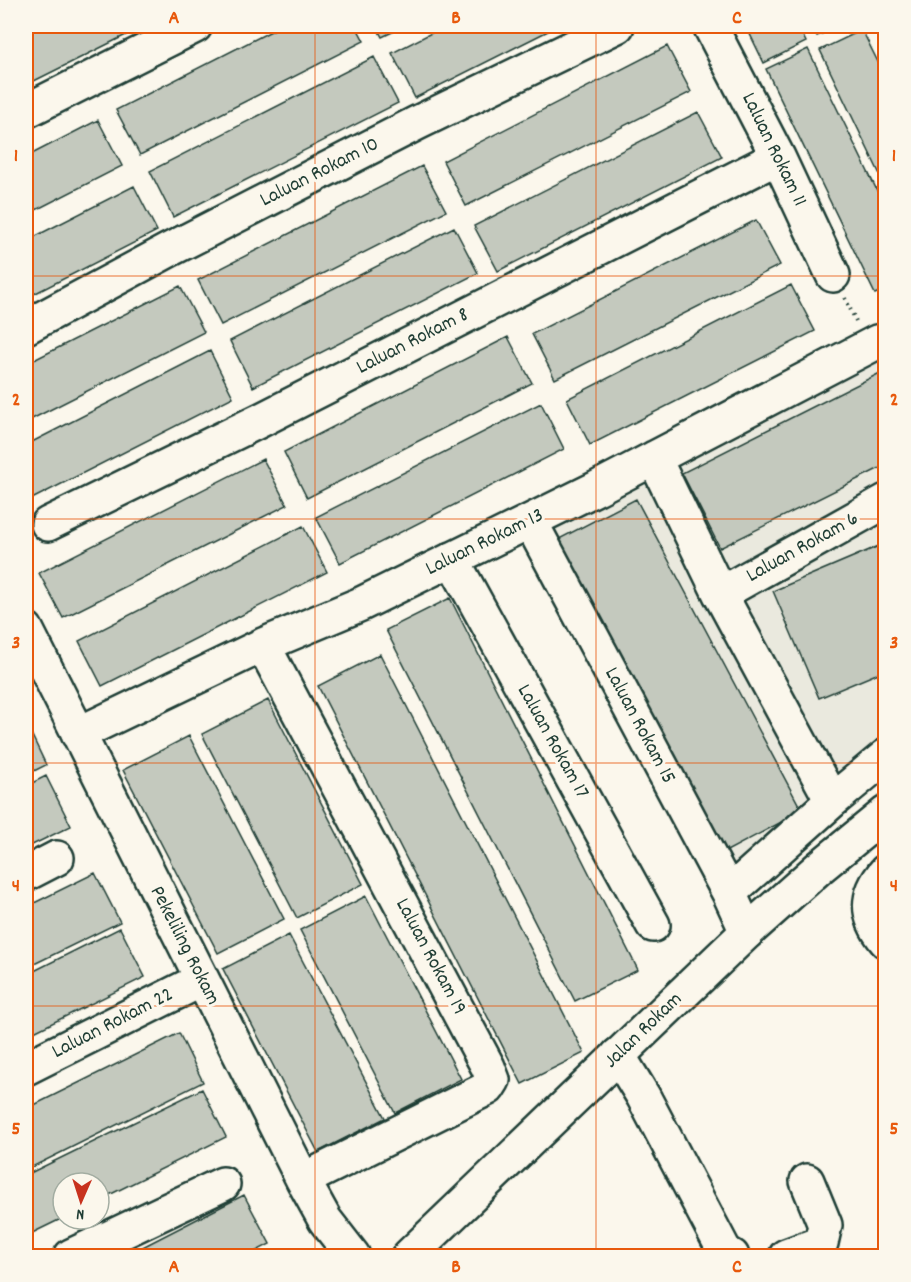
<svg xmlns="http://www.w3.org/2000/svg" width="911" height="1282" font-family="Dekko,sans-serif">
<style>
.built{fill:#eae9de}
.building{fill:#c4c9be;stroke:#1f3d34;stroke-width:1.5}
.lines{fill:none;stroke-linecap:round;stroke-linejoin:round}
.minor-casing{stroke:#1f3d34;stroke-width:38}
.major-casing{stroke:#1f3d34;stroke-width:38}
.path{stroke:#1f3d34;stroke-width:4;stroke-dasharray:1.5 4.5;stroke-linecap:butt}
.minor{stroke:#fbf7ec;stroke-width:33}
.major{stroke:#fbf7ec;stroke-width:33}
.grid{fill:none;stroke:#e8590c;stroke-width:1.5;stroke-opacity:0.55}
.labels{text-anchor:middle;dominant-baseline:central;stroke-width:6;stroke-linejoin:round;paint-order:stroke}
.street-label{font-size:21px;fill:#1f3d34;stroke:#fbf7ec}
.neatline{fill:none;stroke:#e8590c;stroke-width:2}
.grid-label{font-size:20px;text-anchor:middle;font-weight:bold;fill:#e8590c}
</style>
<rect width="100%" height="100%" fill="#fbf7ec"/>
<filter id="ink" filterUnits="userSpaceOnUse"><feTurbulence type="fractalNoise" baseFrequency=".0167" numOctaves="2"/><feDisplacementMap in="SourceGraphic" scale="12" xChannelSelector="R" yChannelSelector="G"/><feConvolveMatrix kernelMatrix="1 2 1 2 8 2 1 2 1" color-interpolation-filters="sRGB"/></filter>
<g filter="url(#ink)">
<path class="built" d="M885 335V763L728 894 526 522Z"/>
<path class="building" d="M26 26H144L26 85Z
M281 26H356L364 41 140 155 116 110Z
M376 26H405L382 37Z
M445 26H558L415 98 392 53Z
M746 26H798L806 42 764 63Z
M812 26H840L817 36Z
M862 30 886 78V187L820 50Z
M667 46 691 92 466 206 443 161Z
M808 49 886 209V289L875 294 766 69Z
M374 57 398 103 173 217 150 171Z
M698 112 722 157 498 271 474 226Z
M98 120 122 166 26 215V157Z
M422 166 446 211 221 325 198 280Z
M134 186 157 231 26 298V241Z
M756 220 780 265 555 379 532 334Z
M454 227 478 273 253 387 230 341Z
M791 285 815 331 590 445 567 399Z
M180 286 204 332 26 422V364Z
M508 337 532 383 307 498 284 452Z
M210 351 233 397 26 502V445Z
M884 371 886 374V465L720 548 682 473Z
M541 403 564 449 340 563 316 517Z
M263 459 287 505 63 618 39 573Z
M636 499 802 811 725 852 559 539Z
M303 526 327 572 102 686 79 641Z
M886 543V670L819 698 773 591Z
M450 598 638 970 575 1001 386 630Z
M380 654 584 1053 522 1084 318 686Z
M268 700 363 884 297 918 202 734Z
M26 723 46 765 26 775Z
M189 736 284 919 218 953 123 770Z
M46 776 71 826 26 848V786Z
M95 873 120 922 26 968V907Z
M366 896 461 1079 395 1113 300 930Z
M120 928 145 977 26 1036V975Z
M289 935 385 1118 318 1152 223 969Z
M179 1033 203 1082 26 1170V1109Z
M202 1089 226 1137 99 1200V1183H63V1218L26 1236V1175Z
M244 1195 270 1244 247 1256H125Z"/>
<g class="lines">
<g class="minor-casing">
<path id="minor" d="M710 26 778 157 833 275
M26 111 195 26
M26 327 169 250 417 123 617 26
M654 458 720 594 832 801
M530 521 729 893 747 932
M48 524 261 420 778 157
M452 559 653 925
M720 594 886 501
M26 629 303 1180 325 1220 353 1256
M263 645 488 1067 493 1080 488 1088 303 1180
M78 734 263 645 361 604 530 521 597 488 877 342 886 341
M886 871C865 895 866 917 886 941
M26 874 57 858
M729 893 832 801 886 756
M618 1055 643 1096 725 1252 732 1256
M26 1068 201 980
M71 1256 223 1184
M786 1256 821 1243 825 1225 807 1181"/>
</g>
<g class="major-casing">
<path id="major" d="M409 1256 747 932 820 867 886 813"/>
</g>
<path class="path" d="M845 298 856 321"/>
<use href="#minor" class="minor"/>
<use href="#major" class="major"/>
</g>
</g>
<path class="grid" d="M315 26V1256M596 26V1256M26 276H886M26 519H886M26 763H886M26 1006H886"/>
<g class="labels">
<g class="street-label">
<text transform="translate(773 150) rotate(64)">Laluan Rokam 11</text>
<text transform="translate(320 173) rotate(-27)">Laluan Rokam 10</text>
<text transform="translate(413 342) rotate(-27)">Laluan Rokam 8</text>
<text transform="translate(485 543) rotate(-26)">Laluan Rokam 13</text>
<text transform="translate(803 548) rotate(-29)">Laluan Rokam 6</text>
<text transform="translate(639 726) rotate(62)">Laluan Rokam 15</text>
<text transform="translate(552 742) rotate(61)">Laluan Rokam 17</text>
<text transform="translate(184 946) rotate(63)">Pekeliling Rokam</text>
<text transform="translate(430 957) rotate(62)">Laluan Rokam 19</text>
<text transform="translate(113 1024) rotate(-27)">Laluan Rokam 22</text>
<text transform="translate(644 1031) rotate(-44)">Jalan Rokam</text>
</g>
</g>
<rect width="911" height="1282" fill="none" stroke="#fbf7ec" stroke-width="66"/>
<g transform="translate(81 1201) rotate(183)"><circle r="28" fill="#fbf7ec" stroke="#a3ada2" stroke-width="1.5"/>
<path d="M0-4.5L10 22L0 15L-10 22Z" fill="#c8321e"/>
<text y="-9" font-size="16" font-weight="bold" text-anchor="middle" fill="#1f3d34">N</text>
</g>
<rect x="33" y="33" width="845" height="1216" class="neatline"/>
<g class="grid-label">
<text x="174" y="23">A</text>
<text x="456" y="23">B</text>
<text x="737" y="23">C</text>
<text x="16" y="161">1</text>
<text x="894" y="161">1</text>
<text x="16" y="405">2</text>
<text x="894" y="405">2</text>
<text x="16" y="648">3</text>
<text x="894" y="648">3</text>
<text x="16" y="891">4</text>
<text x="894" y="891">4</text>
<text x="16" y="1134">5</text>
<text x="894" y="1134">5</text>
<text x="174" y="1272">A</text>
<text x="456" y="1272">B</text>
<text x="737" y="1272">C</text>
</g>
</svg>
